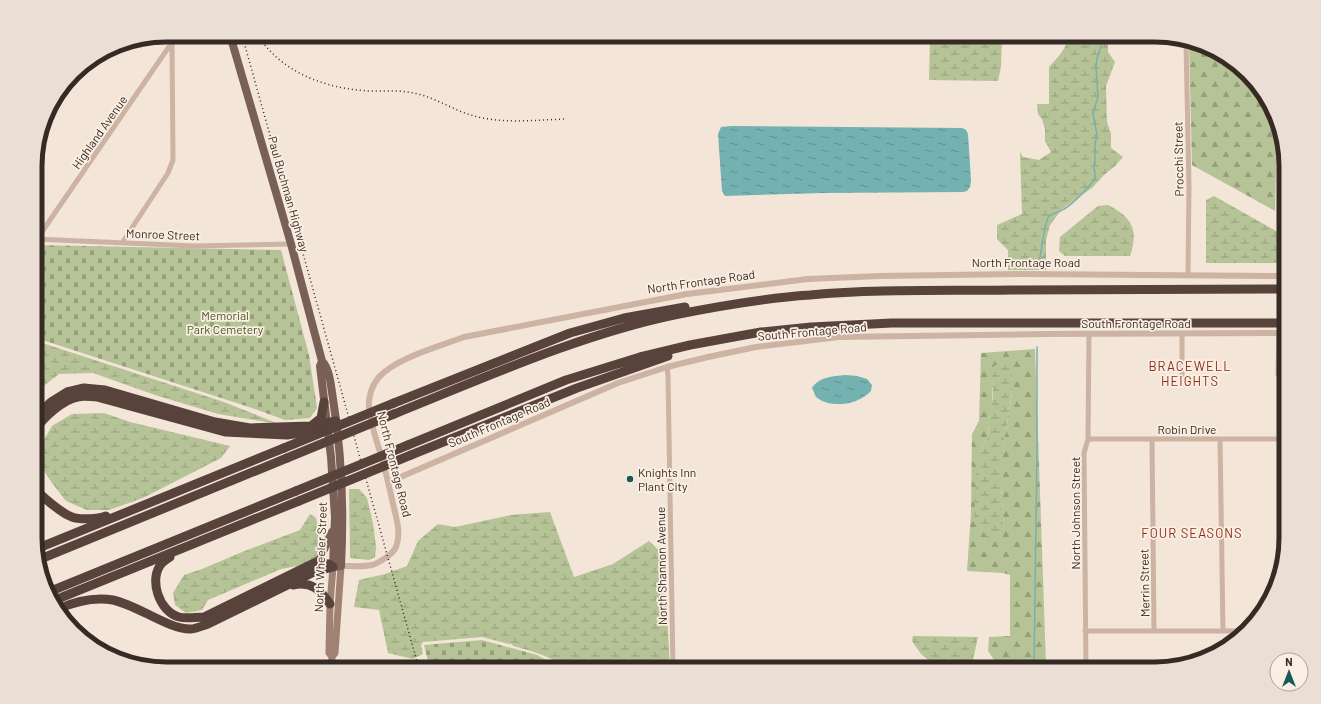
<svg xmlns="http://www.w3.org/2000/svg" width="1321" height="704" font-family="Barlow,sans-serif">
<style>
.forest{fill:url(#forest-firs);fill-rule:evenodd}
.wetland{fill:url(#wetland-marsh)}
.cemetery{fill:url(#cemetery-stones)}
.water{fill:url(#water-ripples)}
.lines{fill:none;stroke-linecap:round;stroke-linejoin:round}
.stream{stroke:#74b2b2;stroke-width:1.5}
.minor{stroke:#ccb3a3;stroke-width:5}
.tertiary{stroke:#ccb3a3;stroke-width:6}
.secondary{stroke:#9f8274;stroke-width:7}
.primary{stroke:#795f55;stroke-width:8}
.motorway{stroke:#58433c;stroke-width:9}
.rail{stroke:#362a25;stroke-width:1.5;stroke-dasharray:1 3;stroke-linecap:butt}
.motorway-bridge{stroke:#58433c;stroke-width:9}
.poi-dot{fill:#18595a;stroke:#fbefe4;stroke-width:1.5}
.labels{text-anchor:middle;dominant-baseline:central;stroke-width:3.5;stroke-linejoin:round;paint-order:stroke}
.street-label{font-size:12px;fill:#362a25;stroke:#fbefe4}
.park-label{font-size:12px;fill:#475627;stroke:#fbefe4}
.poi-label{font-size:12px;fill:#362a25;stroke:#fbefe4;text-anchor:start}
.neighbourhood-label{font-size:13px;letter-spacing:1px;fill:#8b2e18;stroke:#fbefe4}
.rim{fill:none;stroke:#362a25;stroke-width:5}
</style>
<defs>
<pattern id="forest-firs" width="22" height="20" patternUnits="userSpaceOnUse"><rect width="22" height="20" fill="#b6c396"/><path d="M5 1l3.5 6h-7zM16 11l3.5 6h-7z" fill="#959f7a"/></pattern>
<pattern id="wetland-marsh" width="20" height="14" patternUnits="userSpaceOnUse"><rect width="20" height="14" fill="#b6c396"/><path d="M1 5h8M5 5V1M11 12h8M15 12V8" fill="none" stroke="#959f7a"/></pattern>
<pattern id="cemetery-stones" width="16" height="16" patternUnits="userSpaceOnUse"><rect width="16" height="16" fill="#b6c396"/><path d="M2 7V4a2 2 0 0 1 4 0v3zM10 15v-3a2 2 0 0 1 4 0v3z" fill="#959f7a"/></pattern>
<pattern id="water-ripples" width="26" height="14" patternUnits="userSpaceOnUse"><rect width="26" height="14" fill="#74b2b2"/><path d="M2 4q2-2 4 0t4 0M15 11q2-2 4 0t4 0" fill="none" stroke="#609191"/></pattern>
</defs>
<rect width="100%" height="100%" fill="#f3e5d7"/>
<path class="forest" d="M1189 43 1213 49 1264 93 1277 128 1275 211 1192 165Z
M1035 349 1046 664 1045 669H1000L988 651 989 637 1010 636V575L1003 573 967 571 971 513 972 434 979 421 981 353ZM993 378 1013 387 1001 461V487L1004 528 974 520 981 449 988 437 989 419 992 405Z"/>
<path class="wetland" d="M930 35H1002L1001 67 998 81 929 80Z
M1068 35H1108V52L1115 62 1106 86 1107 122 1111 134V148L1123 157 1114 167 1104 175 1092 188 1062 209 1050 225 1046 240V270H1008V250L997 239V225L1022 214 1020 152 1023 157 1039 160 1051 152 1045 141V129L1042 119 1038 114 1037 104H1049V67C1057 58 1068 48 1068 35Z
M1214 196 1285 236V263H1206V200Z
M1108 205C1132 217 1139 230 1130 256H1065L1059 251 1060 237 1098 206Z
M36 341 224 402 279 424 218 414 155 395 93 373 59 374 36 392Z
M999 363 1011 364 1013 387 1001 461V487L1004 528 1000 536 989 540 974 520 976 474 981 449 988 437 989 419 993 396V378L989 371 994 366Z
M104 413 130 422 230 446 221 458 143 498 109 510H87L66 501 52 483 44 471 41 445 52 426 72 414Z
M349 489H359L367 498 373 523 376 547 375 557 369 560 350 558Z
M550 512 574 577 613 564 649 541 664 555 670 669H562C558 657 524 649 513 646L512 644H509L482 637 423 642 421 645 423 654 413 659 388 653 379 610 354 607 359 580 385 574 407 566 418 541 438 524 455 527 511 515Z
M310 514 316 518 319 532V552L312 560 298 566 281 569 208 600 202 610 186 613 175 605 173 593 184 575 202 569 242 552 300 530Z
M913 636 978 637 973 660 962 669H939L921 654 912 641Z"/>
<path class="cemetery" d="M35 245 281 250 309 355 317 408 310 418 285 420 252 408 36 338Z
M482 640 537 655 559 667 560 669H430L424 645Z
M343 664H408L409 669H342Z"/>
<path class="water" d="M731 126 962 128 966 130 968 134 971 181 970 187 967 191 963 192 823 193 725 196 722 191 718 134 721 127Z
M845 375 857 376 867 379 872 385 871 391C858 405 831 409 816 397L812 388C819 377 833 376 845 375Z"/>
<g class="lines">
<path class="stream" d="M1039 267C1039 261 1046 218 1049 216 1053 213 1060 212 1064 209 1076 202 1086 190 1095 179V173L1094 168 1095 158V144L1097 135 1093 113 1098 97 1096 67 1097 58 1101 47V35
M1034 669 1037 452V347"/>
<path class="minor" d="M1186 42 1189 186 1188 274
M35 239 194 246 291 244
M37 239 177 35
M122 243 168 173 173 160 172 44
M1182 334V376
M667 367 668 376 673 669
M1278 374 1279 333
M1088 439H1286
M1152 439 1154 631
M1220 439 1223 631
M1085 631H1242
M1086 669 1084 453 1088 439 1089 334"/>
<path class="tertiary" d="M389 482 618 383 667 367 708 357 756 347 839 337 1046 334 1285 333
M341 566C351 566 363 567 372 565 379 563 393 554 396 547 401 534 397 521 394 508 390 490 386 473 381 455 376 440 371 424 369 408 368 397 372 385 379 377 396 358 440 346 464 337L687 294 808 279 879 276 1023 274 1285 276"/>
<path class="secondary" d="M332 657 335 653 341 566
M331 669 332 657 329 653 330 604 333 567"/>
<path class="primary" d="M230 35 291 244 322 361C330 369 331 387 333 399 342 455 344 509 341 566L333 567 335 517 331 457 320 366 322 361
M314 563 320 558 332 532"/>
<path class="motorway" d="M394 403 570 333 624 318 685 307
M394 414C484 378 579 335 674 315 719 306 764 298 810 295 877 289 944 291 1011 290 1102 290 1194 289 1285 289
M36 416 51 402 67 392 84 388 105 390 215 422 250 428 311 426 321 418 324 402
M316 425 336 421
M36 430C42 418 64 399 78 397 84 395 91 397 97 397L225 432 287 435 326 429
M408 445 566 380 640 357 690 345 761 332 811 327 892 323H1285
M411 455 577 388 668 356
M36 488C40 496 63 514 72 517 80 520 98 519 106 516
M36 549 284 448
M170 557C167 559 164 561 162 563 148 578 159 612 179 617 187 619 195 617 204 617L314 563 329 564 332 566
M38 560 287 458
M293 585C311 581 321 590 330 604
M51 591 296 491
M55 600 299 501
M58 609C74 602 95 597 113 600 137 605 168 629 190 629 196 629 202 626 208 624L314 572 333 567"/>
<path class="rail" d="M242 35 419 669
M258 35C281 73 327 89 370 91 386 91 402 90 418 94 438 99 455 111 474 116 503 124 536 120 565 119"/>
<path class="motorway-bridge" d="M284 448 394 403
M287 458 394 414
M296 491 408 445
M299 501 411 455"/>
</g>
<circle class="poi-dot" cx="630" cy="479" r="4"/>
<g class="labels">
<g class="street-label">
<text transform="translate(99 132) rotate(-55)">Highland Avenue</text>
<text transform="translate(1178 159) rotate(-91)">Procchi Street</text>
<text transform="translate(289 194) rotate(74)">Paul Buchman Highway</text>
<text transform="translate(163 234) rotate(2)">Monroe Street</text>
<text x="1026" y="262">North Frontage Road</text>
<text transform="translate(701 281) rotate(-8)">North Frontage Road</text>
<text x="1136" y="323">South Frontage Road</text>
<text transform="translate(812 331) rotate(-5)">South Frontage Road</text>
<text transform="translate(499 422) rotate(-23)">South Frontage Road</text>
<text x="1187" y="429">Robin Drive</text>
<text transform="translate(395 464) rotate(76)">North Frontage Road</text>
<text transform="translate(1075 513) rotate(-90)">North Johnson Street</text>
<text transform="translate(320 557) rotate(-88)">North Wheeler Street</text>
<text transform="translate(661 566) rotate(-91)">North Shannon Avenue</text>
<text transform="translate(1144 583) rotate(-91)">Merrin Street</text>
</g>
<g class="park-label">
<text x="225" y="315">Memorial<tspan x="225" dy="14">Park Cemetery</tspan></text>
</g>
<g class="poi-label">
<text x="638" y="472">Knights Inn<tspan x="638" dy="14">Plant City</tspan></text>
</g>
<g class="neighbourhood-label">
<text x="1190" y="366">BRACEWELL<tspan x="1190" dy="15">HEIGHTS</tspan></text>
<text x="1192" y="533">FOUR SEASONS</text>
</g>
</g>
<path d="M0 0H1321V704H0ZM166 42H1155A124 124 0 0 1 1279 166V538A124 124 0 0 1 1155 662H166A124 124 0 0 1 42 538V166A124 124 0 0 1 166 42Z" fill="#ebdfd5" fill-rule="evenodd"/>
<path class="rim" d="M166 42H1155A124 124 0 0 1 1279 166V538A124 124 0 0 1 1155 662H166A124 124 0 0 1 42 538V166A124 124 0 0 1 166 42Z"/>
<g transform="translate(1289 672)"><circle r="19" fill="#fbefe4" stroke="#aca098"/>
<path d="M0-3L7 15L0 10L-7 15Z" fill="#18595a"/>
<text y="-6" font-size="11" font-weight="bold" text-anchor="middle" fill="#362a25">N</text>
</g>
</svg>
